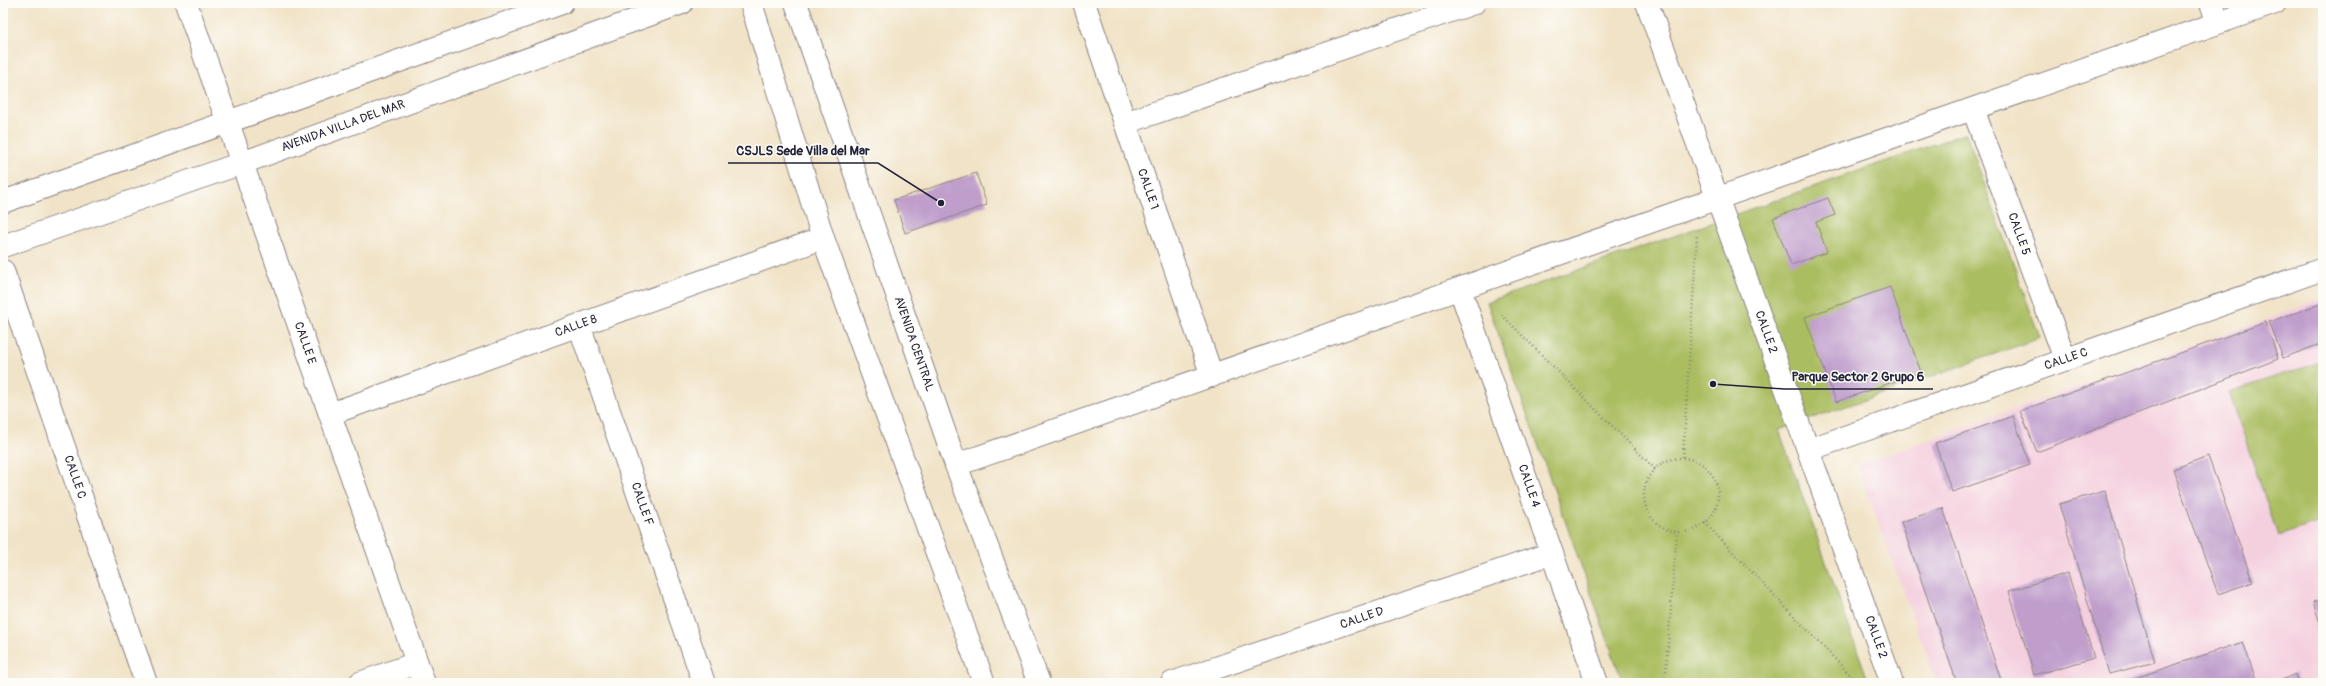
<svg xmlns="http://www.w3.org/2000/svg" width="2326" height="686" font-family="Pangolin,sans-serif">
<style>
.built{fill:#f4cfde}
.green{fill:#aabd61;stroke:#66704e}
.building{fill:#c09ecc}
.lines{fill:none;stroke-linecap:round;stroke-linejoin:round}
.minor-casing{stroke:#8a8281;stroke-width:24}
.tertiary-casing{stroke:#8a8281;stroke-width:24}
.path{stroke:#8a8281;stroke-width:2.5;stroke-dasharray:1 3;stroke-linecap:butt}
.minor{stroke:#fff;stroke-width:22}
.tertiary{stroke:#fff;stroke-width:22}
.labels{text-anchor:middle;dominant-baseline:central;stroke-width:3;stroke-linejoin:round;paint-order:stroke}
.street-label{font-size:12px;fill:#22223b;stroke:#fdfcf7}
.leader{fill:none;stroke:#22223b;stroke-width:1.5}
.callout-dot{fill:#22223b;stroke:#fdfcf7;stroke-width:1.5}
.callout-label{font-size:13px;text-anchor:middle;font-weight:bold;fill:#22223b;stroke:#fdfcf7;stroke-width:3;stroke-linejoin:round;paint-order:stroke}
</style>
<rect width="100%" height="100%" fill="#fdfcf7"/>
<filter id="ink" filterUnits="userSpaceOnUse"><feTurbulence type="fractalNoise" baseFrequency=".025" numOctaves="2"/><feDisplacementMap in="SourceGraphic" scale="8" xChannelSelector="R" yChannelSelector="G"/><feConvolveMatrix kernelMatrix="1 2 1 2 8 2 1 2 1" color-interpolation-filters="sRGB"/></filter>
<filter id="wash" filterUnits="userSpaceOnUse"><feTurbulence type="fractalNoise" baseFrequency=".012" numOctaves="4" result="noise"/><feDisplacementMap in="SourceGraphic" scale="16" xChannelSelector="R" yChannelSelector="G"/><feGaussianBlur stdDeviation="0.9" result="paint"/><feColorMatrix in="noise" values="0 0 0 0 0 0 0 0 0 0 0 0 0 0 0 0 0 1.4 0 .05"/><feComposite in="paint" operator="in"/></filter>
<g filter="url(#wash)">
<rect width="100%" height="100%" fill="#f1e3c7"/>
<path class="built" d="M2323 299V683H1937L1857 465Z"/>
<path class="green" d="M1966 133 2040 338 1779 430 1869 683H1623L1487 302Z
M2320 362 2323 371V521L2278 536 2229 392Z"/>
<g id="blocks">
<path class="building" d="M976 173 987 205 905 233 894 200Z
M1828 198 1835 215 1816 222 1827 252 1791 265 1773 218Z
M1890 287 1921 372 1836 402 1805 317Z
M2323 303V343L2283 358 2269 322Z
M2266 322 2278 359 2037 452 2020 411Z
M2013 416 2030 465 1952 492 1935 443Z
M2208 456 2253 582 2218 594 2173 469Z
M2105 491 2155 662 2109 674 2059 504Z
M1943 508 2002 683H1957L1901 522Z
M2068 573 2094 658 2034 675 2009 591Z
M2323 599V632L2313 602Z
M2243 642 2257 683H2120Z
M2295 674 2298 683H2275Z"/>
</g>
</g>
<g filter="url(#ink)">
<use href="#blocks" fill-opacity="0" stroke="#8a8281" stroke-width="1"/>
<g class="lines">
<g class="minor-casing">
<path id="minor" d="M186 3 424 683
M1084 3 1212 376
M1647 3 1892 683
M2211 3 2218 23
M1973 109 2065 359
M1125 123 1474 3
M3 202 562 3
M3 246 242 163 682 3
M3 271 146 683
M1460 289 1597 683
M579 325 704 683
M330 414 823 238
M1808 450 2323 269
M956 465 2275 3
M360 683 417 663
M1172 683 1552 553"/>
</g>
<g class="tertiary-casing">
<path id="tertiary" d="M751 3 823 238 984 683
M796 3 956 465 1039 683"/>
</g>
<path class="path" d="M1502 315 1655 469
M1683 457 1697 236
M1644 495a37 37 0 1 1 74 0a37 37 0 1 1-74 0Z
M1705 523 1858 683
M1665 683 1677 531"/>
<use href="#minor" class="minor"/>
<use href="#tertiary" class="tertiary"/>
</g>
</g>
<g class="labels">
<g class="street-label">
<text transform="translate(343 126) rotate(-20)">AVENIDA VILLA DEL MAR</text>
<text transform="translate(1148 189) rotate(71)">CALLE 1</text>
<text transform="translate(2019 234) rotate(70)">CALLE 5</text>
<text transform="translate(576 326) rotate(-20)">CALLE 8</text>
<text transform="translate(1766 332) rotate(70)">CALLE 2</text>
<text transform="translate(305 343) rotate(71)">CALLE E</text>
<text transform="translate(914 344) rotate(71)">AVENIDA CENTRAL</text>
<text transform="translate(2066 359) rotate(-19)">CALLE C</text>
<text transform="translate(75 477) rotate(71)">CALLE C</text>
<text transform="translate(1529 486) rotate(71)">CALLE 4</text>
<text transform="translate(642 504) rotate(71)">CALLE F</text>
<text transform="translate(1362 618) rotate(-19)">CALLE D</text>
<text transform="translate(1876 637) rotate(70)">CALLE 2</text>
</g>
</g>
<path class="leader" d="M941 203L878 163H728M1713 384L1784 389H1933"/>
<g class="callout-dot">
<circle cx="941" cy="203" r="4"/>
<circle cx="1713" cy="384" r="4"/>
</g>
<g class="callout-label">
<text x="803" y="155">CSJLS Sede Villa del Mar</text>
<text x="1858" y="381">Parque Sector 2 Grupo 6</text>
</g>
<rect width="2326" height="686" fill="none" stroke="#fdfcf7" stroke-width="16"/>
</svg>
